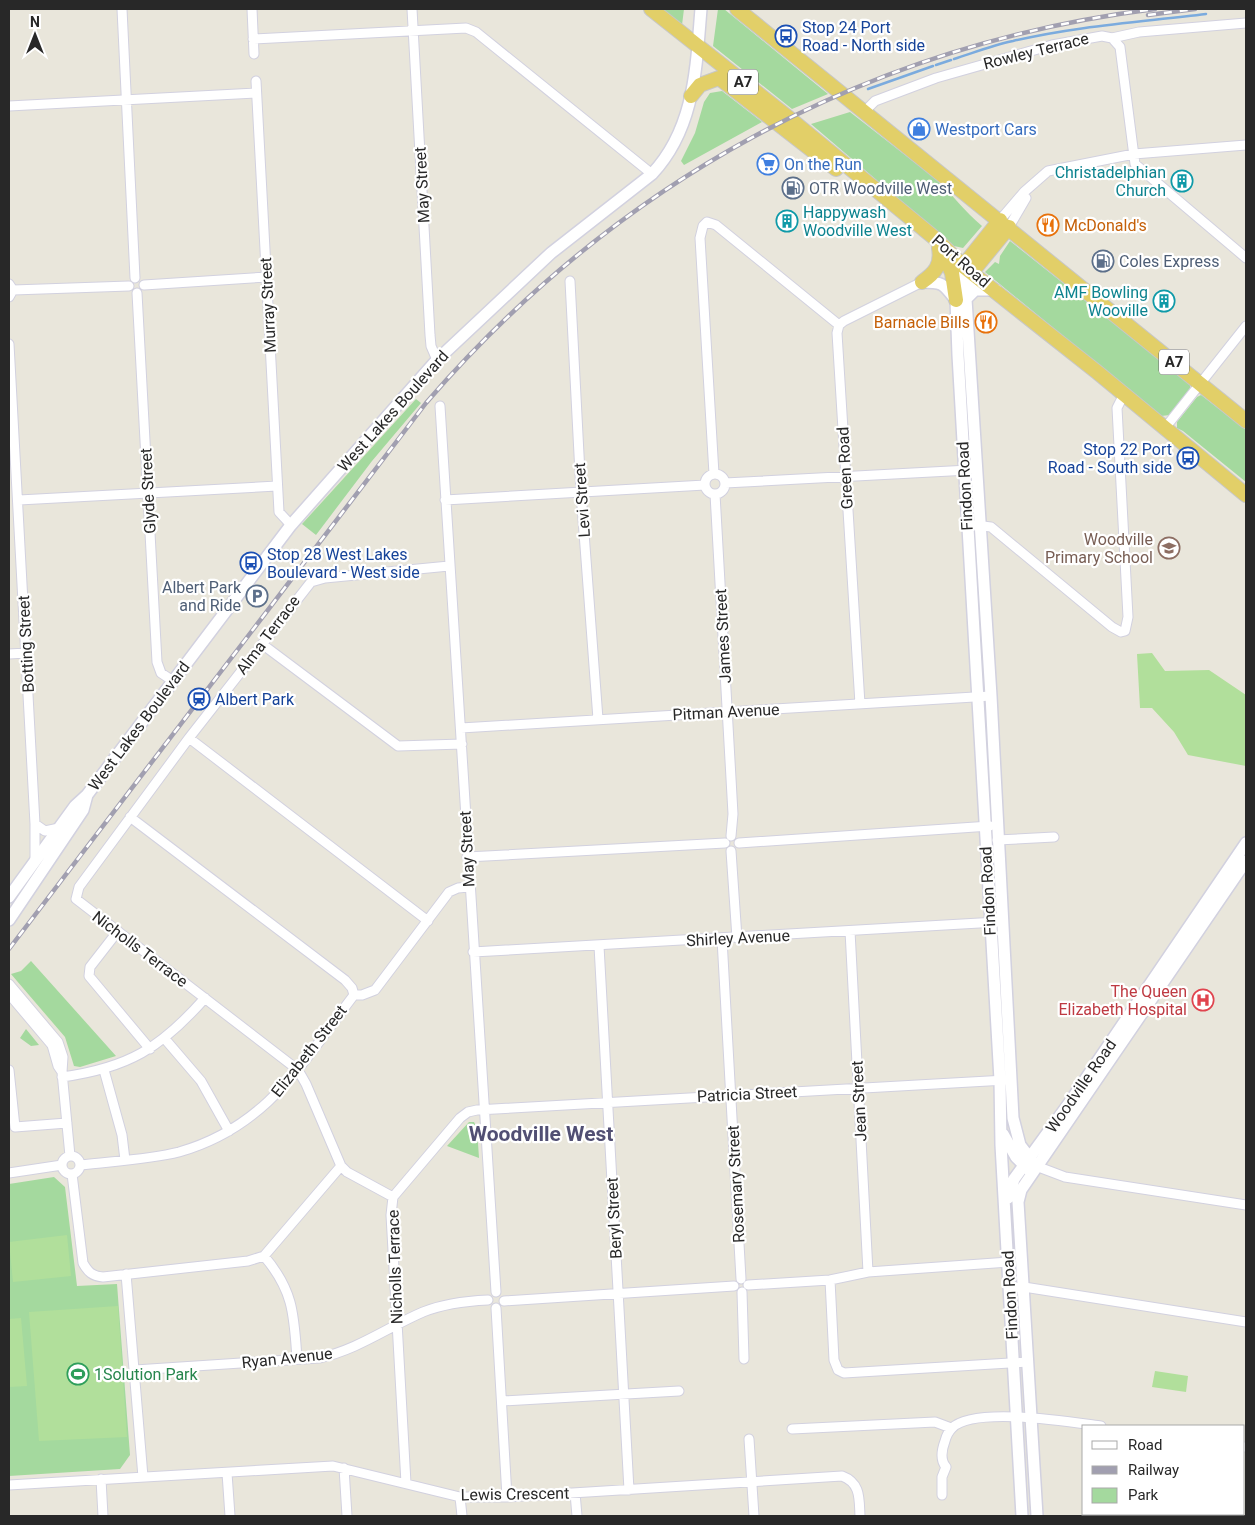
<svg xmlns="http://www.w3.org/2000/svg" width="1255" height="1525" font-family="Roboto,sans-serif">
<style>
.green{fill:#a4d99e}
.pitch{fill:#b1df9b}
.lines{fill:none;stroke-linecap:round;stroke-linejoin:round}
.stream{stroke:#7babde;stroke-width:2.5}
.minor-casing{stroke:#d2d1df;stroke-width:11}
.secondary-casing{stroke:#d2d1df;stroke-width:14}
.trunk-casing{stroke:#c7c7c7;stroke-width:16}
.minor{stroke:#fff;stroke-width:9}
.secondary{stroke:#fff;stroke-width:11}
.trunk{stroke:#e2cf68;stroke-width:14}
.rail-casing{stroke:#a19fb0;stroke-width:4.5}
.rail{stroke:#fff;stroke-width:2.5;stroke-dasharray:8;stroke-linecap:butt}
.labels{text-anchor:middle;dominant-baseline:central;stroke-width:4.5;stroke-linejoin:round;paint-order:stroke}
.shield{fill:#fff;stroke:#686868;stroke-width:1}
.shield-label{font-size:15px;font-weight:bold;fill:#282828}
.transit-label{font-size:16px;fill:#164399;stroke:#fff;text-anchor:start}
.street-label{font-size:16px;fill:#282828;stroke:#fff}
.shop-label{font-size:16px;fill:#366cbe;stroke:#fff;text-anchor:start}
.culture-label{font-size:16px;fill:#0d838f;stroke:#fff;text-anchor:end}
.service-label{font-size:16px;fill:#4e5e75;stroke:#fff;text-anchor:start}
.food-label{font-size:16px;fill:#c56008;stroke:#fff;text-anchor:start}
.education-label{font-size:16px;fill:#785e54;stroke:#fff;text-anchor:end}
.health-label{font-size:16px;fill:#be3a42;stroke:#fff;text-anchor:end}
.leisure-label{font-size:16px;fill:#27864d;stroke:#fff;text-anchor:start}
.district-label{font-size:21px;font-weight:bold;fill:#514f73;stroke:#fff}
</style>
<rect width="100%" height="100%" fill="#e9e6db"/>
<path class="green" d="M661 9H684L682 25Z
M718 9H724L828 94 792 109 713 46Z
M722 91 762 122 684 165 681 161 695 133 704 102 710 93Z
M850 112 937 180C953 195 965 212 982 226L963 248 954 246 811 124Z
M1010 241 1190 384V389L1170 415 1161 416 985 272 995 262 999 264 1000 256Z
M1201 395 1246 430V482L1183 431 1177 428V422L1197 397Z
M416 399 421 403 372 461 316 535 302 524Z
M31 961 116 1056 80 1067 74 1066 65 1037 11 974 21 971Z
M26 1029 39 1045 31 1046 20 1038Z
M469 1122H474L477 1128 479 1158 447 1146Z
M54 1177 65 1187 77 1286 117 1284 130 1455 120 1469 9 1476V1184Z"/>
<path class="pitch" d="M1152 653 1165 671 1209 670 1246 695V766L1188 755 1174 732 1152 708H1140L1137 654Z
M67 1235 71 1276 13 1282 9 1242Z
M118 1306 127 1437 39 1441 29 1312Z
M21 1318 27 1386 9 1387V1319Z
M1155 1371 1188 1376 1186 1392 1152 1387Z"/>
<g class="lines">
<path class="stream" d="M954 59C973 53 993 45 1013 41 1076 26 1141 22 1206 14
M936 65 951 60
M868 89 933 66"/>
<g class="minor-casing">
<path id="minor" d="M122 9 135 278
M252 9 254 54
M412 9 430 335 431 346 437 360
M1112 38 1120 47 1135 164 1246 258
M253 39 466 28 476 32 652 174
M256 81 279 512 291 525
M9 106 256 93
M864 112 875 101 936 78 1052 45 1102 36 1112 38 1139 32 1246 23
M1000 220 1024 192 1048 171 1134 154 1246 145
M1009 227 1026 198
M570 281 581 493 598 719
M9 284 13 290 9 297
M144 285 267 277
M13 290 129 286
M137 293 157 662 161 673 173 681
M9 344 35 824V862
M440 406 496 1292
M1165 428 1246 326
M705 484a10 10 0 1 1 20 0a10 10 0 1 1-20 0Z
M714 474 700 238 703 226 707 222 716 225 839 325
M725 483 969 470
M715 494 733 814 731 836
M19 500 277 486
M445 500 705 485
M975 525 991 527 1112 627 1121 632 1125 631 1128 617 1117 408 1124 394
M262 644 398 746 462 744
M9 654 26 653
M860 704 837 333 839 325 844 321 922 282
M461 728 991 696
M189 738 428 921
M130 817 345 980 352 988 354 995
M35 824 45 831 59 828
M997 840 1054 837
M739 843 990 826
M731 851 737 938
M467 857 725 843
M118 931 90 967 89 976 150 1049
M850 931 868 1272
M722 939 741 1279
M599 946 629 1490
M473 952 997 922
M9 984 58 1042 63 1057 62 1072 70 1156
M9 994 52 1045 58 1066 62 1072
M165 1039 201 1081 229 1131
M9 1070 15 1127 67 1123
M104 1070 122 1135 125 1160
M62 1077C128 1068 161 1048 205 998
M62 1165a9 9 0 1 1 18 0a9 9 0 1 1-18 0Z
M80 1165C113 1161 147 1160 179 1152 267 1127 302 1063 354 995H362L375 990 449 892 458 888 469 887
M1036 1166 1065 1177 1246 1205
M9 1173 62 1165
M72 1174 83 1263C88 1272 92 1276 103 1277L248 1261 264 1256 341 1166
M393 1197 460 1118 468 1112 477 1110 1006 1080
M264 1256C294 1291 294 1316 297 1359
M126 1274 143 1477
M830 1280 834 1360 838 1370 844 1373 1028 1362
M748 1285 830 1280 868 1272 1009 1262
M1010 1288 1024 1287 1246 1322
M742 1292 744 1359
M504 1301 734 1286
M496 1308 507 1497
M135 1370 319 1358C357 1350 388 1327 423 1312 443 1304 466 1301 488 1300
M502 1401 679 1391
M792 1429 935 1422 951 1428
M749 1439 754 1516
M1244 1447H1246
M344 1468 347 1516
M227 1473 230 1516
M101 1479 103 1516
M406 1483 391 1215 393 1197 347 1172 341 1166 306 1084 298 1070 76 899 79 887 189 738 311 582 325 578 449 566
M9 1485 333 1466 460 1497H507L842 1476C861 1483 859 1499 860 1516
M575 1493 577 1516
M942 1495V1477L946 1467C940 1460 942 1449 945 1441 946 1437 949 1431 952 1428 974 1406 1071 1422 1101 1426
M460 1497 462 1516"/>
</g>
<g class="secondary-casing">
<path id="secondary" d="M963 266 956 300 958 355 1000 1080 1001 1145 1022 1516
M972 272 966 299 991 696 1013 1118 1020 1145 1036 1166
M922 282C942 282 943 283 955 299
M966 299 975 290H996
M9 897 75 806 87 795 291 525 437 360 551 253 652 174C695 128 696 68 701 9
M9 920 83 810 87 795
M1003 1134 1016 1157 1030 1171
M1008 1198 1014 1179 1070 1102 1246 843
M1037 1516 1018 1202 1021 1190 1246 861"/>
</g>
<g class="trunk-casing">
<path id="trunk" d="M651 9 789 118 937 240 963 266 1097 372 1246 495
M737 9 1246 421
M691 96 700 85 719 78 836 169
M942 250 952 273 956 300
M963 266 1000 220
M972 272 1009 227
M922 282C935 273 942 265 939 248"/>
</g>
<use href="#minor" class="minor"/>
<use href="#secondary" class="secondary"/>
<use href="#trunk" class="trunk"/>
<g class="rail-casing">
<path id="rail" d="M1148 15 1195 9
M9 949 426 403C616 183 865 45 1155 9"/>
</g>
<use href="#rail" class="rail"/>
</g>
<defs>
<g id="bus-ring" transform="scale(1.125)"><circle r="9.5" fill="#fff" stroke="#1a4fb4" stroke-width="1.5"/><path d="M-5-6H5V4H4V6H2V4H-2V6H-4V4H-5ZM-3.5-4V0h7V-4ZM-3.5 1.2v1.5H-2V1.2ZM2 1.2v1.5H3.5V1.2Z" fill="#1a4fb4"/></g>
<g id="shop-ring" transform="scale(1.125)"><circle r="9.5" fill="#fff" stroke="#3f7fe0" stroke-width="1.5"/><path d="M-5-2.5h2.3a2.7 3.5 0 0 1 5.4 0H5L5.5 6h-11ZM-1.5-2.5h3a1.5 2.3 0 0 0-3 0Z" fill="#3f7fe0"/></g>
<g id="supermarket-ring" transform="scale(1.125)"><circle r="9.5" fill="#fff" stroke="#3f7fe0" stroke-width="1.5"/><path d="M-6-5.5h2.5l.6 2H6L4.5 2H-2.5L-4.4-4H-6ZM-1.5 3.2a1.3 1.3 0 1 0 .1 0ZM3 3.2a1.3 1.3 0 1 0 .1 0Z" fill="#3f7fe0"/></g>
<g id="building-ring" transform="scale(1.125)"><circle r="9.5" fill="#fff" stroke="#0f9aa8" stroke-width="1.5"/><path d="M-4-6H4V6H1V3H-1V6H-4ZM-2.5-4.3h1.7v1.8h-1.7ZM.8-4.3h1.7v1.8H.8ZM-2.5-1h1.7V.8h-1.7ZM.8-1h1.7V.8H.8Z" fill="#0f9aa8"/></g>
<g id="fuel-ring" transform="scale(1.125)"><circle r="9.5" fill="#fff" stroke="#5c6f8a" stroke-width="1.5"/><path d="M-5.5-6h7V0h2V4h1.3V-2.5L3-4.5l.8-.8L6-3V5H2.5V1h-1V6h-7ZM-4.2-4.7v3.2H.2V-4.7Z" fill="#5c6f8a"/></g>
<g id="restaurant-ring" transform="scale(1.125)"><circle r="9.5" fill="#fff" stroke="#e8710a" stroke-width="1.5"/><path d="M-5-6h1v4h1v-4h1v4h1v-4h1v5L-1.5 .5V6h-2V.5L-5-1ZM5-6V6H3V1.5H1.5Q1.5-4 5-6Z" fill="#e8710a"/></g>
<g id="school-ring" transform="scale(1.125)"><circle r="9.5" fill="#fff" stroke="#8d6e63" stroke-width="1.5"/><path d="M0-5L7-2L0 1L-7-2ZM-4 1L0 2.5L4 1V4Q0 6-4 4Z" fill="#8d6e63"/></g>
<g id="parking-ring" transform="scale(1.125)"><circle r="9.5" fill="#fff" stroke="#5c6f8a" stroke-width="1.5"/><path d="M-3.5-5.5H1a3.5 3.5 0 0 1 0 7H-1V5.5H-3.5ZM-1-3.4V-.6H.8a1.4 1.4 0 0 0 0-2.8Z" fill="#5c6f8a"/></g>
<g id="station-ring" transform="scale(1.125)"><circle r="9.5" fill="#fff" stroke="#1a4fb4" stroke-width="1.5"/><path d="M-3-6H3Q5-6 5-4V2Q5 4 3 4L4.5 6H3L1.5 4h-3L-3 6H-4.5L-3 4Q-5 4-5 2V-4Q-5-6-3-6ZM-3.5-4v3h7v-3ZM-3.5 1v1.5H-2V1ZM2 1v1.5H3.5V1Z" fill="#1a4fb4"/></g>
<g id="hospital-ring" transform="scale(1.125)"><circle r="9.5" fill="#fff" stroke="#e0444e" stroke-width="1.5"/><path d="M-5-5h3v3.5h4V-5h3V5h-3V1.5h-4V5h-3Z" fill="#e0444e"/></g>
<g id="stadium-ring" transform="scale(1.125)"><circle r="9.5" fill="#fff" stroke="#2e9e5b" stroke-width="1.5"/><path d="M0-5a6.5 5 0 1 0 0 10a6.5 5 0 1 0 0-10ZM-3.5-1.8h7v3.6h-7Z" fill="#2e9e5b"/></g>
</defs>
<g fill-rule="evenodd">
<use href="#bus-ring" x="786" y="36"/>
<use href="#shop-ring" x="919" y="129"/>
<use href="#supermarket-ring" x="768" y="164"/>
<use href="#building-ring" x="1182" y="181"/>
<use href="#fuel-ring" x="793" y="188"/>
<use href="#building-ring" x="787" y="221"/>
<use href="#restaurant-ring" x="1048" y="225"/>
<use href="#fuel-ring" x="1103" y="261"/>
<use href="#building-ring" x="1164" y="301"/>
<use href="#restaurant-ring" x="986" y="322"/>
<use href="#bus-ring" x="1188" y="458"/>
<use href="#school-ring" x="1169" y="548"/>
<use href="#bus-ring" x="251" y="563"/>
<use href="#parking-ring" x="257" y="596"/>
<use href="#station-ring" x="199" y="699"/>
<use href="#hospital-ring" x="1203" y="1000"/>
<use href="#stadium-ring" x="78" y="1374"/>
</g>
<g class="labels">
<g class="shield">
<rect x="728" y="69.5" width="30" height="25" rx="4"/>
<rect x="1159" y="349.5" width="30" height="25" rx="4"/>
</g>
<g class="shield-label">
<text x="743" y="82">A7</text>
<text x="1174" y="362">A7</text>
</g>
<g class="transit-label">
<text x="802" y="27">Stop 24 Port<tspan x="802" dy="18">Road - North side</tspan></text>
<text x="1172" y="449" text-anchor="end">Stop 22 Port<tspan x="1172" dy="18">Road - South side</tspan></text>
<text x="267" y="554">Stop 28 West Lakes<tspan x="267" dy="18">Boulevard - West side</tspan></text>
<text x="215" y="699">Albert Park</text>
</g>
<g class="street-label">
<text transform="translate(1036 51) rotate(-14)">Rowley Terrace</text>
<text transform="translate(422 185) rotate(-93)">May Street</text>
<text transform="translate(961 261) rotate(41)">Port Road</text>
<text transform="translate(268 305) rotate(-93)">Murray Street</text>
<text transform="translate(393 411) rotate(-48)">West Lakes Boulevard</text>
<text transform="translate(845 468) rotate(-93)">Green Road</text>
<text transform="translate(965 486) rotate(-93)">Findon Road</text>
<text transform="translate(148 491) rotate(-93)">Glyde Street</text>
<text transform="translate(582 500) rotate(-94)">Levi Street</text>
<text transform="translate(268 635) rotate(-53)">Alma Terrace</text>
<text transform="translate(723 636) rotate(-93)">James Street</text>
<text transform="translate(26 644) rotate(-93)">Botting Street</text>
<text transform="translate(726 712) rotate(-3)">Pitman Avenue</text>
<text transform="translate(139 726) rotate(-53)">West Lakes Boulevard</text>
<text transform="translate(467 849) rotate(-93)">May Street</text>
<text transform="translate(988 891) rotate(-93)">Findon Road</text>
<text transform="translate(738 938) rotate(-3)">Shirley Avenue</text>
<text transform="translate(140 949) rotate(37)">Nicholls Terrace</text>
<text transform="translate(309 1051) rotate(-52)">Elizabeth Street</text>
<text transform="translate(1081 1086) rotate(-55)">Woodville Road</text>
<text transform="translate(747 1094) rotate(-3)">Patricia Street</text>
<text transform="translate(859 1101) rotate(-93)">Jean Street</text>
<text transform="translate(736 1184) rotate(-93)">Rosemary Street</text>
<text transform="translate(614 1218) rotate(-93)">Beryl Street</text>
<text transform="translate(395 1267) rotate(-92)">Nicholls Terrace</text>
<text transform="translate(1010 1295) rotate(-93)">Findon Road</text>
<text transform="translate(287 1358) rotate(-6)">Ryan Avenue</text>
<text transform="translate(515 1494) rotate(-1)">Lewis Crescent</text>
</g>
<g class="shop-label">
<text x="935" y="129">Westport Cars</text>
<text x="784" y="164">On the Run</text>
</g>
<g class="culture-label">
<text x="1166" y="172">Christadelphian<tspan x="1166" dy="18">Church</tspan></text>
<text x="803" y="212" text-anchor="start">Happywash<tspan x="803" dy="18">Woodville West</tspan></text>
<text x="1148" y="292">AMF Bowling<tspan x="1148" dy="18">Wooville</tspan></text>
</g>
<g class="service-label">
<text x="809" y="188">OTR Woodville West</text>
<text x="1119" y="261">Coles Express</text>
<text x="241" y="587" text-anchor="end">Albert Park<tspan x="241" dy="18">and Ride</tspan></text>
</g>
<g class="food-label">
<text x="1064" y="225">McDonald's</text>
<text x="970" y="322" text-anchor="end">Barnacle Bills</text>
</g>
<g class="education-label">
<text x="1153" y="539">Woodville<tspan x="1153" dy="18">Primary School</tspan></text>
</g>
<g class="health-label">
<text x="1187" y="991">The Queen<tspan x="1187" dy="18">Elizabeth Hospital</tspan></text>
</g>
<g class="leisure-label">
<text x="94" y="1374">1Solution Park</text>
</g>
<g class="district-label">
<text x="541" y="1134">Woodville West</text>
</g>
</g>
<rect width="1255" height="1525" fill="none" stroke="#282828" stroke-width="20"/>
<rect x="1082" y="1425" width="162" height="90" fill="#ffffff" stroke="#a9a9a9"/>
<rect x="1092" y="1441" width="25" height="8" fill="#ffffff" stroke="#a9a9a9"/>
<text x="1128" y="1450" font-size="15" fill="#282828">Road</text>
<rect x="1092" y="1466" width="25" height="8" fill="#a19fb0" stroke="#a9a9a9"/>
<text x="1128" y="1475" font-size="15" fill="#282828">Railway</text>
<rect x="1092" y="1488" width="25" height="15" fill="#a4d99e" stroke="#a9a9a9"/>
<text x="1128" y="1500" font-size="15" fill="#282828">Park</text>
<g transform="translate(35 35)" stroke="#ffffff" stroke-width="4" paint-order="stroke">
<path d="M0-4L9 19L0 12L-9 19Z" fill="#282828"/>
<text y="-8" font-size="14" font-weight="bold" text-anchor="middle" fill="#282828">N</text>
</g>
</svg>
